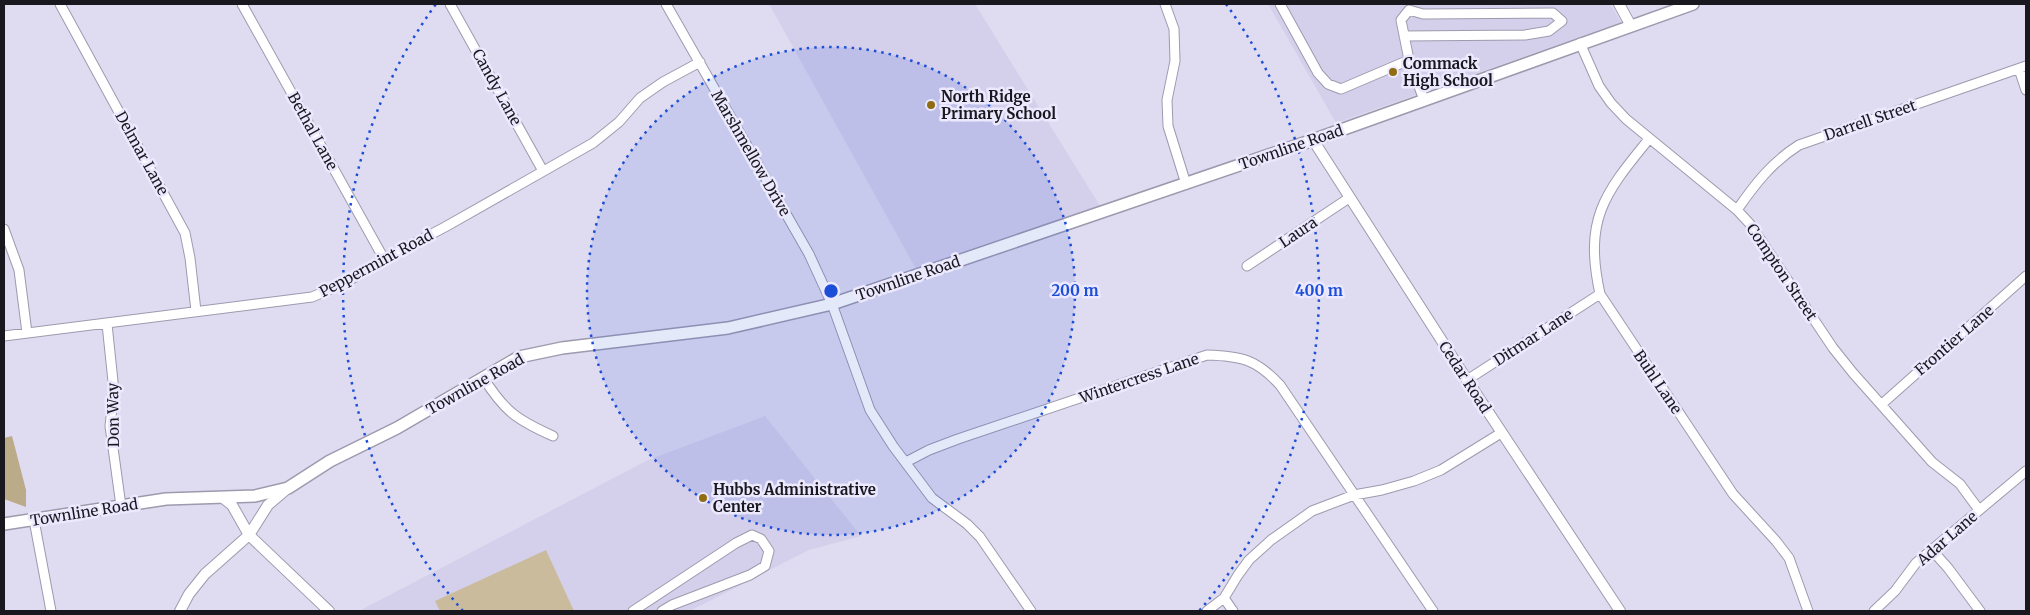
<svg xmlns="http://www.w3.org/2000/svg" width="2030" height="615" font-family="Merriweather,serif">
<style>
.built{fill:#d4d0ec}
.green{fill:#cabb9c}
.forest{fill:#bcab88}
.lines{fill:none;stroke-linecap:round;stroke-linejoin:round}
.minor-casing{stroke:#9d9aae;stroke-width:11}
.tertiary-casing{stroke:#9d9aae;stroke-width:12}
.secondary-casing{stroke:#9d9aae;stroke-width:14}
.minor{stroke:#fff;stroke-width:9}
.tertiary{stroke:#fff;stroke-width:10}
.secondary{stroke:#fff;stroke-width:11}
.ring{fill:none;stroke:#1d4ed8;stroke-width:2.5;stroke-dasharray:2.5 5}
.poi-dot{fill:#906d12;stroke:#ece9fe;stroke-width:2}
.labels{text-anchor:middle;dominant-baseline:central;stroke-width:5;stroke-linejoin:round;paint-order:stroke}
.poi-label{font-size:15px;font-weight:bold;fill:#19181f;stroke:#ece9fe;text-anchor:start}
.street-label{font-size:15px;fill:#19181f;stroke:#ece9fe}
.centre{fill:#1d4ed8;stroke:#ece9fe;stroke-width:2.5}
.ring-label{font-size:15px;text-anchor:middle;font-weight:bold;fill:#1d4ed8;stroke:#ece9fe;stroke-width:5;stroke-linejoin:round;paint-order:stroke}
</style>
<rect width="100%" height="100%" fill="#dfdcf1"/>
<path class="built" d="M769 4H975L1100 206 916 269Z
M1268 4H1610L1621 22 1336 123Z
M765 416 861 536 809 550 690 611H359L648 460Z"/>
<path class="green" d="M546 550 574 611H440L435 601Z"/>
<path class="forest" d="M12 436 26 490V507L4 499V438Z"/>
<g class="lines">
<g class="minor-casing">
<path id="minor" d="M60 4 185 233 190 258 196 311
M242 4 384 259
M450 4 543 171
M666 4 809 254 832 304 870 410 893 446 932 498 967 524 980 537 1031 611
M1165 4 1174 29 1175 61 1167 100 1168 126 1186 184
M1280 4 1318 73 1328 84 1341 89 1409 60
M1404 36 1525 35 1549 31 1562 21 1553 13 1423 14 1409 10 1401 20 1409 60 1424 100
M1580 43 1599 86 1611 103 1626 119 1737 210 1750 224 1833 348 1853 373 1932 462 1960 484 1979 510
M2019 69 2026 90
M1649 139C1603 195 1584 220 1600 294L1733 494 1776 541 1789 558 1808 611
M1737 210C1755 184 1772 162 1799 145L2026 66
M4 229 19 270 27 333
M1247 266 1349 198
M107 324 114 391 110 426 121 506
M4 336 312 297 345 283 384 259 445 227 593 143 619 122 640 98 663 82 700 62
M483 377C504 411 517 420 553 436
M1467 380 1600 294
M1882 404 2026 276
M906 462 929 450 958 439 1207 355C1241 356 1256 359 1280 385L1433 611
M34 520 51 611
M1931 549 1948 568 1980 611
M1224 598 1233 611
M633 611 736 543 752 535 761 539 769 551 765 566 750 575 672 605 662 611
M1207 611 1224 598 1238 575 1249 560 1271 540 1312 511 1354 495 1382 490 1414 481 1441 470 1501 433
M1874 611 1895 591 1916 563 2026 471"/>
</g>
<g class="tertiary-casing">
<path id="tertiary" d="M1619 4 1631 26
M1313 140 1467 380 1620 611
M223 498 232 505 249 535 329 611
M180 611 189 594 205 574 249 535 268 505 288 488"/>
</g>
<g class="secondary-casing">
<path id="secondary" d="M4 524 166 499 255 496 288 488 330 461 397 428 519 357 562 348 728 328 832 304 1313 140 1693 4"/>
</g>
<use href="#minor" class="minor"/>
<use href="#tertiary" class="tertiary"/>
<use href="#secondary" class="secondary"/>
</g>
<circle cx="831" cy="291" r="244" fill="#1d4ed8" fill-opacity=".12"/>
<g class="ring">
<circle cx="831" cy="291" r="244"/>
<path d="M463 611A488 488 0 0 1 436 4M1226 4A488 488 0 0 1 1199 611"/>
</g>
<g class="poi-dot">
<circle cx="1393" cy="72" r="5"/>
<circle cx="931" cy="105" r="5"/>
<circle cx="703" cy="498" r="5"/>
</g>
<g class="labels">
<g class="poi-label">
<text x="1403" y="63">Commack<tspan x="1403" dy="17">High School</tspan></text>
<text x="941" y="96">North Ridge<tspan x="941" dy="17">Primary School</tspan></text>
<text x="713" y="489">Hubbs Administrative<tspan x="713" dy="17">Center</tspan></text>
</g>
<g class="street-label">
<text transform="translate(497 87) rotate(61)">Candy Lane</text>
<text transform="translate(1870 120) rotate(-19)">Darrell Street</text>
<text transform="translate(313 131) rotate(61)">Bethal Lane</text>
<text transform="translate(1291 147) rotate(-19)">Townline Road</text>
<text transform="translate(142 153) rotate(61)">Delmar Lane</text>
<text transform="translate(751 153) rotate(60)">Marshmellow Drive</text>
<text transform="translate(1298 232) rotate(-34)">Laura</text>
<text transform="translate(376 263) rotate(-28)">Peppermint Road</text>
<text transform="translate(1782 272) rotate(56)">Compton Street</text>
<text transform="translate(908 278) rotate(-19)">Townline Road</text>
<text transform="translate(1533 337) rotate(-33)">Ditmar Lane</text>
<text transform="translate(1954 340) rotate(-41)">Frontier Lane</text>
<text transform="translate(1465 377) rotate(57)">Cedar Road</text>
<text transform="translate(1139 378) rotate(-19)">Wintercress Lane</text>
<text transform="translate(1658 382) rotate(56)">Buhl Lane</text>
<text transform="translate(475 384) rotate(-29)">Townline Road</text>
<text transform="translate(113 415) rotate(-91)">Don Way</text>
<text transform="translate(84 512) rotate(-9)">Townline Road</text>
<text transform="translate(1947 538) rotate(-41)">Adar Lane</text>
</g>
</g>
<circle cx="831" cy="291" r="8" class="centre"/>
<g class="ring-label">
<text x="1075" y="296">200 m</text>
<text x="1319" y="296">400 m</text>
</g>
<rect width="2030" height="615" fill="none" stroke="#19181f" stroke-width="10"/>
</svg>
